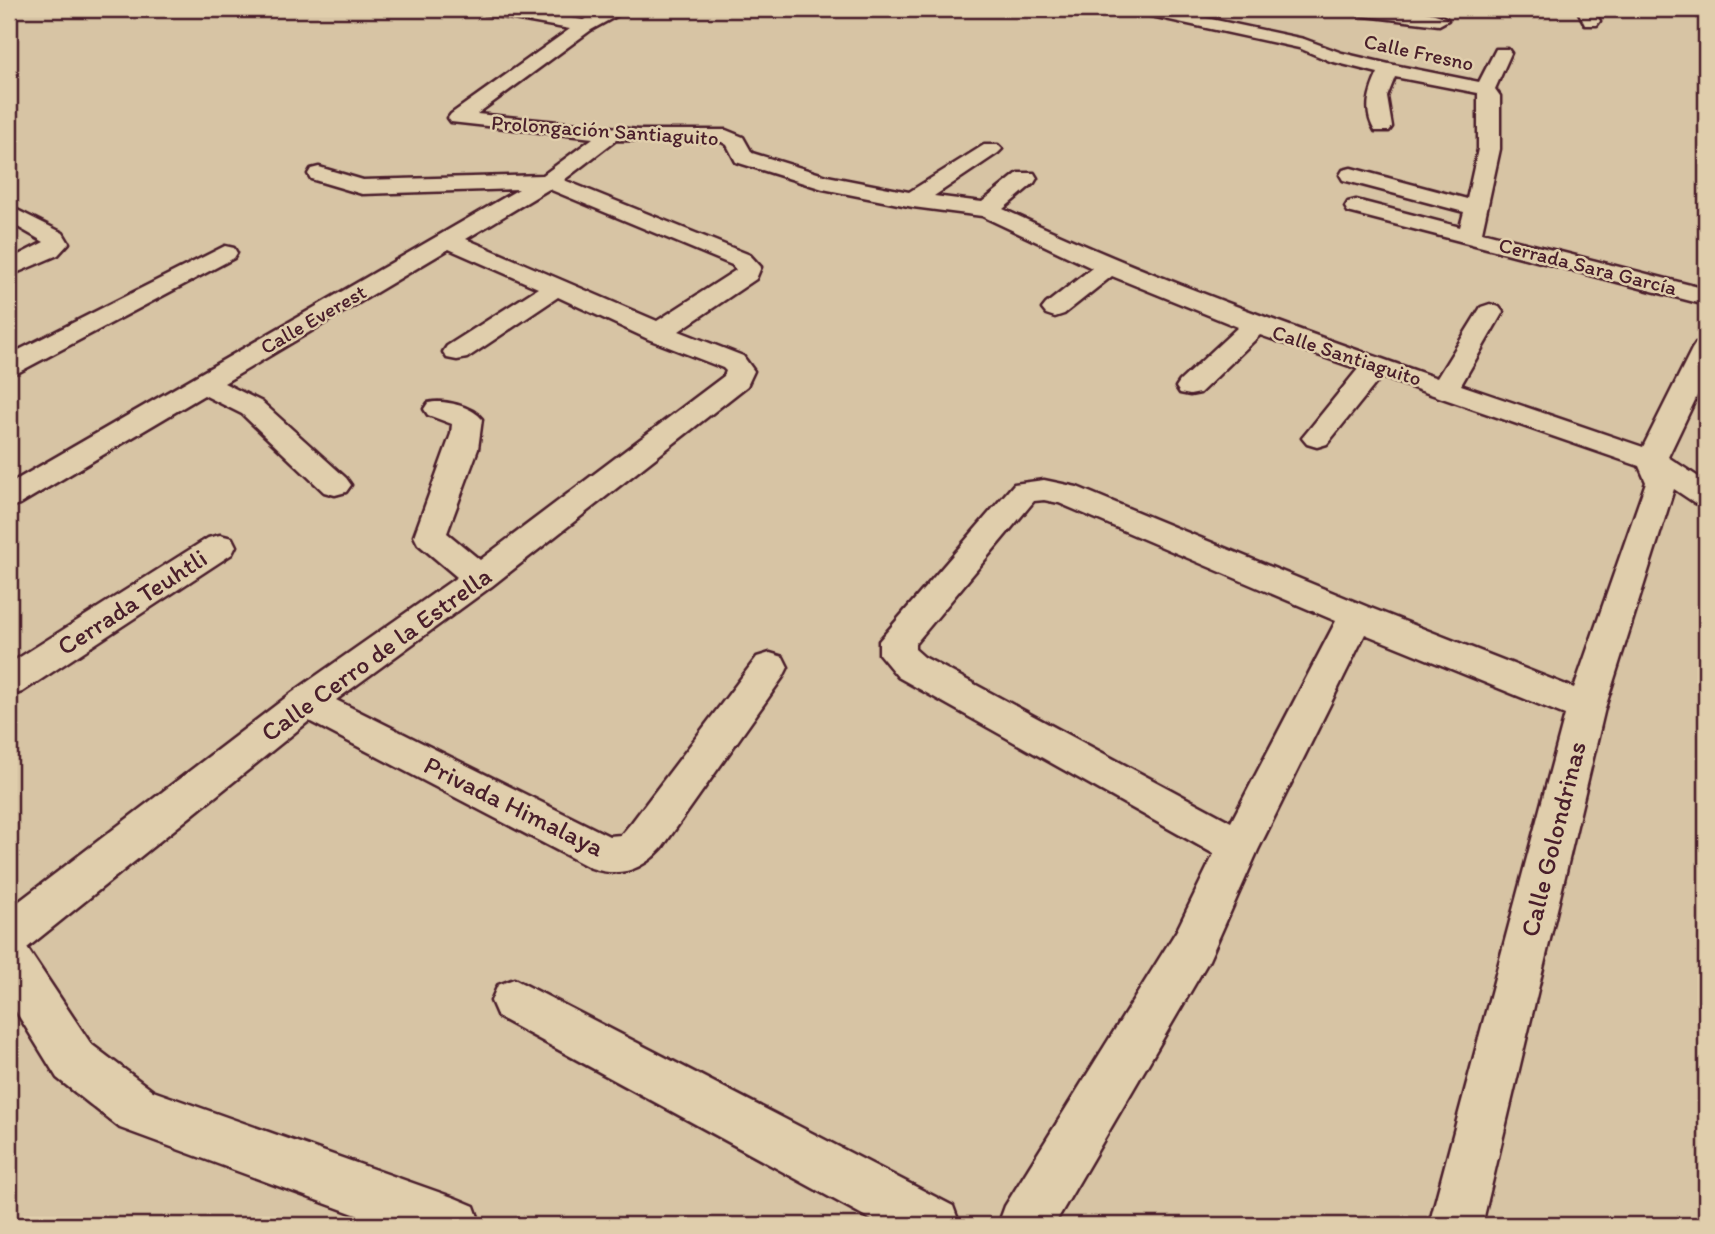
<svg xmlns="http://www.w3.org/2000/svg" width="1715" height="1234" font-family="Itim,sans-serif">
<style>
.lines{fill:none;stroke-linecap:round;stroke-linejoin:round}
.minor-casing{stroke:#4a1f2b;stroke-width:5}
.minor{fill:#e0ceac;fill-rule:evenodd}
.labels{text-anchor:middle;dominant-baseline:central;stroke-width:5;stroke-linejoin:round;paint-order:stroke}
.far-street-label{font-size:21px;fill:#4a1f2b;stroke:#e0ceac}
.street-label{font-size:26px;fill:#4a1f2b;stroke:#e0ceac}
</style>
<rect width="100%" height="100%" fill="#d7c4a4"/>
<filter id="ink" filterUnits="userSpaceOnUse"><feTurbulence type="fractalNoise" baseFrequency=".0143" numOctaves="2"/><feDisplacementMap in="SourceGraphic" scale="14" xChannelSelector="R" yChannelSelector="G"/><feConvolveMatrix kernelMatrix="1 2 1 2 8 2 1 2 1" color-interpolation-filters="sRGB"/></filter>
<g filter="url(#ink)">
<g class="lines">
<g class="minor-casing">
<path id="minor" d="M477 9H514L583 20 608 9H629L591 30 477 114 639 130H726L743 137 752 153 827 176 909 192 984 145H998L1002 149 998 153 934 196 982 202 1018 173H1034L1037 178 1034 183 1003 209C1145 275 1289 327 1437 378L1481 307 1490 304 1499 307 1503 312 1461 385 1643 447 1692 349 1696 343 1706 341V377L1668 457 1706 482V506L1695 503 1674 489 1605 708 1482 1225H1429L1565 715 1365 634 1258 850 1209 960 1054 1225H998L1005 1206 1177 930 1214 854 898 677 879 654V641L1014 484 1044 480 1077 487 1368 607 1574 688 1646 482 1639 466 1381 377 1327 444 1317 447 1307 444 1302 438 1307 432 1358 369 1260 335 1200 393 1190 395 1180 393 1176 387 1180 381 1238 327 1112 276 1064 314 1055 317 1046 314 1042 309 1046 304 1092 268 982 216 913 207 823 189 736 162 727 145 722 142 616 140 564 180 750 255 761 267 756 279 679 331 743 356 754 371 747 386 492 586 336 700 609 836 621 835 632 822 757 657 770 653 783 657 788 667 783 677 662 848C642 870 620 878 591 868L309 721 27 948 91 1044 153 1091 455 1198 474 1206 481 1225H384L120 1128 57 1078 9 1000V909L293 692 457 577 418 544 414 536 451 434 452 424 428 415 424 409 428 403C443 399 472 406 482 419L478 449 447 533 480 560 724 376 726 371 723 368 648 339 558 297 467 358 457 360 447 358 443 352 447 346 538 288 449 249 224 383 262 402 346 478 351 485 346 492 335 495 324 492 242 414 204 395 20 504 9 507V484L519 189 362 194 311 179 308 174 311 169 319 167 363 180 543 175 593 138 451 122 448 118 451 114 570 29 485 14ZM549 189 732 265 736 270 657 321 466 239ZM1044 500 1059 503 1336 621 1231 822 924 657 915 649V644L1034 501Z
M1134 9H1164L1304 39 1342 53 1389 64 1479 82 1496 49H1508L1511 53 1495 89 1500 96V149L1482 232 1706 289V305L1348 212 1345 207 1348 202 1356 200 1460 227 1464 212 1343 180 1340 175 1343 170 1351 168 1467 199 1478 149V93L1395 77 1387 97 1392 127 1389 131H1375C1363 111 1369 92 1378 73L1330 61 1299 48 1142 14Z
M1358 9C1377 9 1436 8 1448 20L1439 25 1365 16 1359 15Z
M1577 9H1593L1600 21 1597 25H1585Z
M9 206 63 233 69 243 58 255 9 276V260L44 242 9 222Z
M225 246 234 248 237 253 234 258 19 372 9 374V355Z
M220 535 232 538 236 546 232 554 22 692 9 696V664L208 538Z
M514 979 953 1206 960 1225H881L498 1017 491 1001 498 985Z"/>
</g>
<use href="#minor" class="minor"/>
</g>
</g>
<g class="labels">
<g class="far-street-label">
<text transform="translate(1419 52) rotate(12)">Calle Fresno</text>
<text transform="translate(605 130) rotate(4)">Prolongación Santiaguito</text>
<text transform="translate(1588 266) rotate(14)">Cerrada Sara García</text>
<text transform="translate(313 319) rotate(-30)">Calle Everest</text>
<text transform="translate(1347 355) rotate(18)">Calle Santiaguito</text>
</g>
<g class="street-label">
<text transform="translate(132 602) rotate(-33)">Cerrada Teuhtli</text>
<text transform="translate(376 654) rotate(-36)">Calle Cerro de la Estrella</text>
<text transform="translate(514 806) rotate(26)">Privada Himalaya</text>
<text transform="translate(1553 839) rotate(-76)">Calle Golondrinas</text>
</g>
</g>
<rect width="1715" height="1234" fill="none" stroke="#e0ceac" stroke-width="35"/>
<rect x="18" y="18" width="1680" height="1199" fill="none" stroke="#4a1f2b" stroke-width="2.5" filter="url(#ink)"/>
</svg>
